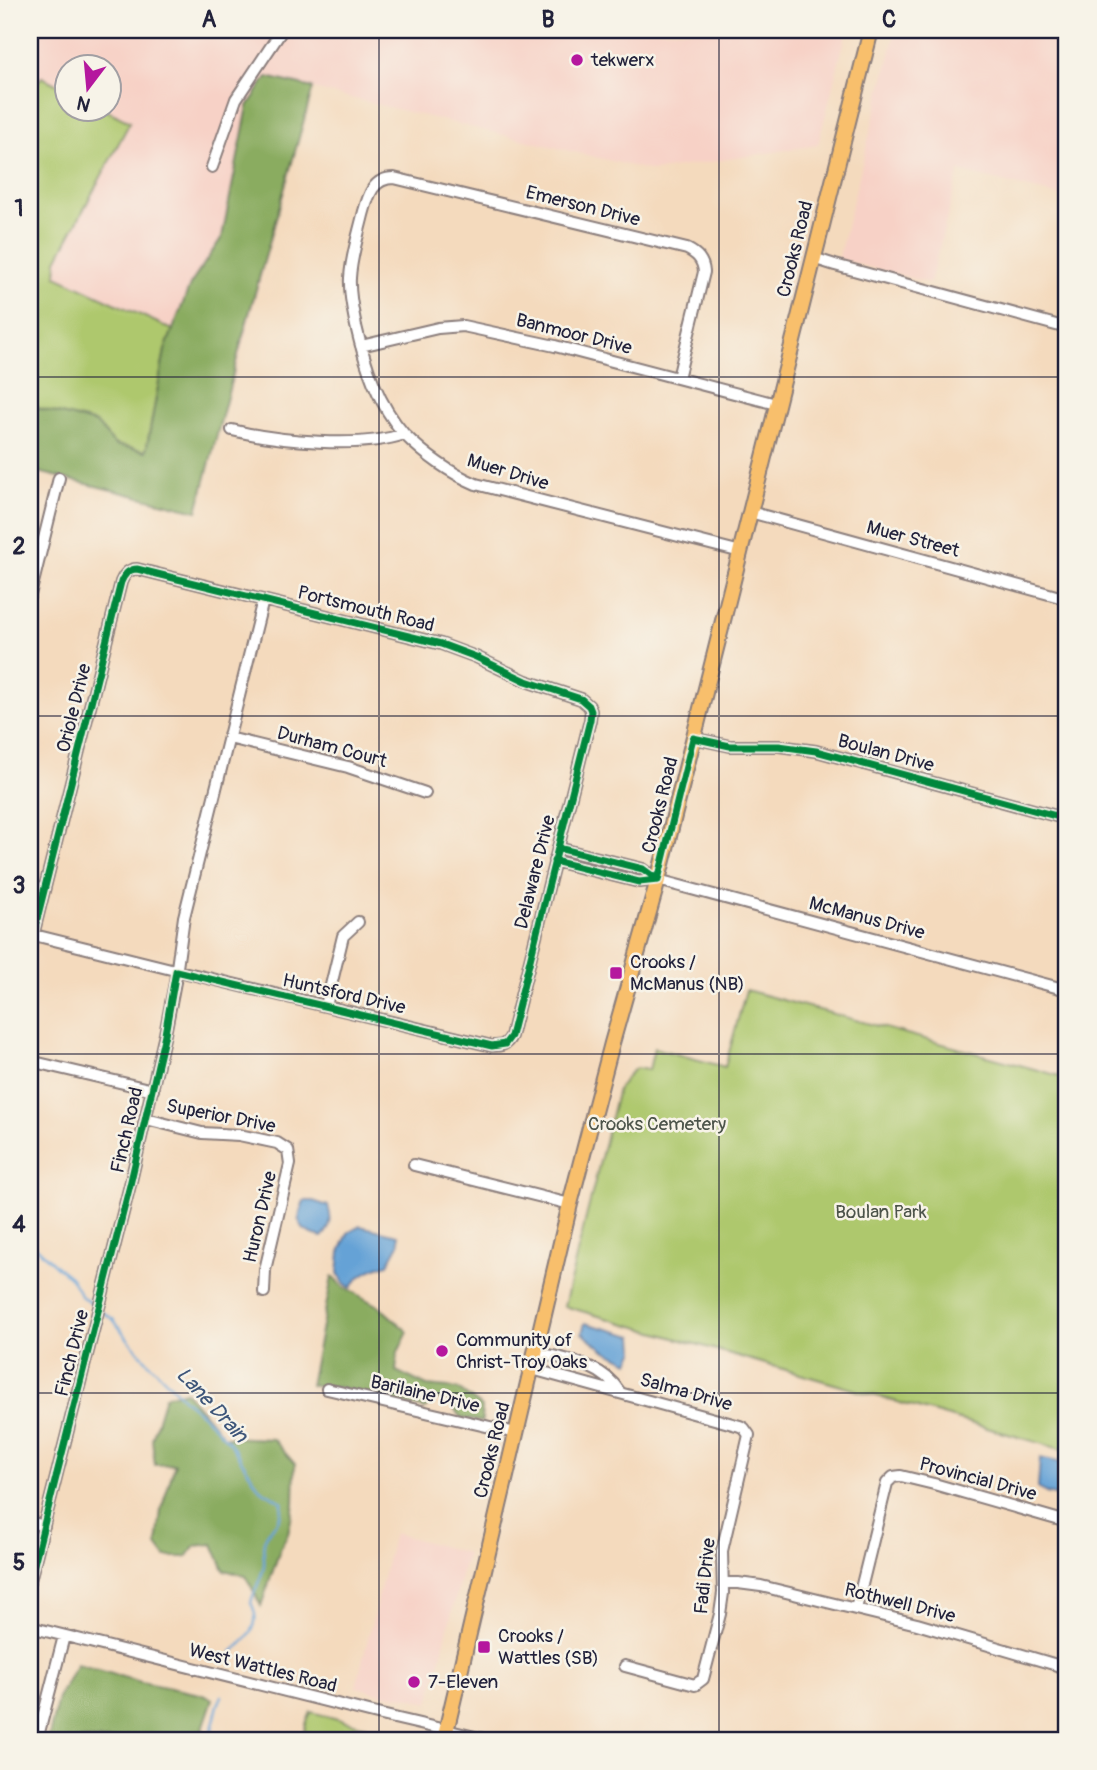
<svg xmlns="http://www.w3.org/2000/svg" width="1097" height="1770" font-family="Pangolin,sans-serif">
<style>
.built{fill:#f7d1c6;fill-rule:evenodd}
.green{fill:#aec86d;stroke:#687554;stroke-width:2}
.forest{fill:#8aac60;stroke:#56674e;stroke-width:2}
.water{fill:#65a2d6;stroke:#446288;stroke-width:2}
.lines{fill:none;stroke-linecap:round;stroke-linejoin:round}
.stream{stroke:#65a2d6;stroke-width:2.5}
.minor-casing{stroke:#8b7e7c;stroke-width:14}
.major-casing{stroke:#8b7e7c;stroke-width:18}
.minor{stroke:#fff;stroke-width:10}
.major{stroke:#f8bf6c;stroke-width:14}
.cycleway-casing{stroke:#f7f3e8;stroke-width:11}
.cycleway{stroke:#00873e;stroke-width:7}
.grid{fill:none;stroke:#22223b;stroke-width:2;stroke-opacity:0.55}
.poi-dot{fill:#b5179e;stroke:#f7f3e8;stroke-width:2.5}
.labels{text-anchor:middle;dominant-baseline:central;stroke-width:5;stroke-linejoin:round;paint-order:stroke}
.poi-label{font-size:19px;fill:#22223b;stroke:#f7f3e8;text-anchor:start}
.street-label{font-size:19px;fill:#22223b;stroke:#f7f3e8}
.park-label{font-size:19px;fill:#4c544a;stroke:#f7f3e8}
.water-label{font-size:21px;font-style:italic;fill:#3d5579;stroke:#f7f3e8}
.neatline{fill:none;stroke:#22223b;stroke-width:2.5}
.grid-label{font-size:23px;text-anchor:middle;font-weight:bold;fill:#22223b}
</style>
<rect width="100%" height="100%" fill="#f7f3e8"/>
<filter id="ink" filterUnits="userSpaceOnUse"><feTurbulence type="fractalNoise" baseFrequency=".0143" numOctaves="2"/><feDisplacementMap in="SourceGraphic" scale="14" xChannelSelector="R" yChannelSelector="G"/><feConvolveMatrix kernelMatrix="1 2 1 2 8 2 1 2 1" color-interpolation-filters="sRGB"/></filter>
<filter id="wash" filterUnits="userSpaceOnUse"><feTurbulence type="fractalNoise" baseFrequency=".00686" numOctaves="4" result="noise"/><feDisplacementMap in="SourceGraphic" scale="28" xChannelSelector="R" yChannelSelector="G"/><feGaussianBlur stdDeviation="1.57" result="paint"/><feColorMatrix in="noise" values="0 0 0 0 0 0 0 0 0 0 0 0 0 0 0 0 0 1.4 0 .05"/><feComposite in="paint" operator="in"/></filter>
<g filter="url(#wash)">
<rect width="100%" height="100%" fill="#f4dabd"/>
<path class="built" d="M30 30H847L818 145 653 171 313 89 197 511 30 470ZM66 66H108V108H66Z
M896 30H1067V198L959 171 930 283 838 259Z
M394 1533 467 1553 429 1703 407 1697 389 1696 356 1687Z"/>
<path class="green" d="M42 77 66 89V108L104 109 130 122 57 260 56 276 173 330 165 350 146 451 115 445 95 423 30 406V89Z
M746 990 1067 1078V1451L564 1306 618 1089 628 1075 636 1068 649 1070 654 1048 725 1067Z
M311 1712 416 1739 415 1740H302L306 1724Z"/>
<path class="forest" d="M267 77 313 88 244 332 197 511 30 470V406L96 423 115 445 146 451 165 350 190 285 222 237 248 106Z
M332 1277 344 1287 380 1307 408 1332 398 1352 396 1371 427 1386 458 1389 482 1407V1422L461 1418 447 1399H436L425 1409 342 1388 310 1385Z
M185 1391 224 1437 273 1439 295 1464 294 1505 288 1534 281 1547 261 1606 246 1576 224 1570 213 1544 195 1546 187 1557H166L157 1545 161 1510 175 1464 155 1465 152 1439 165 1396Z
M77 1664 141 1682 200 1694 213 1699 199 1740H48L58 1698Z"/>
<path class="water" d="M304 1201H313L328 1206C332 1219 332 1227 322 1237 300 1232 294 1224 304 1201Z
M360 1226 398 1235 399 1244 388 1264C372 1269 359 1273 351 1288L344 1283 338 1273 340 1252 348 1233Z
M585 1323 634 1336 635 1350 629 1362 604 1350 582 1333Z
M1040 1458 1067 1464V1498L1046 1493 1038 1488Z"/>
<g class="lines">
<path class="stream" d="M30 1241 57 1267 71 1278 81 1296 97 1308
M102 1312 113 1319 128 1339 146 1360 186 1401 202 1414 230 1443 260 1489 282 1502C284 1525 267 1526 264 1542 262 1550 265 1557 264 1565 262 1579 254 1589 251 1603 263 1625 248 1639 232 1652
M208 1740 210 1738 218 1705 222 1696"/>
</g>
</g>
<g filter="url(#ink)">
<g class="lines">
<g class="minor-casing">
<path id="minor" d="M1031 30 1067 34
M212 167 236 99 282 30
M813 258 835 265 1067 328
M361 346 438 328 463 326 555 346 776 404
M232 430C276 441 362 449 404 434 426 456 448 472 476 484L741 552
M404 434C378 404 365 365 356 326 353 311 349 295 350 278 351 257 358 236 363 215 368 197 372 178 394 178L687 249C697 254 703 260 704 272L678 378
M750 512 1067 599
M30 595 59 478
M229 738 348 767 425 793
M693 738 730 746H779L816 751 1067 819
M558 848 643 869 658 880 1067 990
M554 861 639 882 658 880
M30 934 187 973 492 1046C501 1046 507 1045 511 1036L590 720 591 711 589 706 581 699 526 681 476 657 441 644 137 569C128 569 124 575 121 582L33 935
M326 1006 343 936 358 922
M30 1061 153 1090
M146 1119 202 1133 239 1135 277 1143 288 1150 290 1164 265 1270 264 1292
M414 1165 570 1204
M536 1352C566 1360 601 1363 619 1391
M532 1369 740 1426 744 1428 749 1435 722 1551 723 1593 720 1614 703 1679 695 1685 625 1666
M327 1389 516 1433
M30 1522 44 1526
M30 1580 130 1185 165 1034 175 982 184 917 263 600
M723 1583H738L761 1586 917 1624 1067 1668
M856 1609 887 1483 893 1477 901 1476 934 1484 1067 1522
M30 1627 377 1714 488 1740
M37 1740 64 1636"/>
</g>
<g class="major-casing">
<path id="major" d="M444 1740 570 1204 612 1043 658 880 871 30"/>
</g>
<use href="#minor" class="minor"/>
<use href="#major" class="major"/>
<g class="cycleway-casing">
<path id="cycleway" d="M558 848 643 869 658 880
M554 861 639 882 658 880
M658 880 693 738 730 746H779L816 751 1067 819
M30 1580 130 1185 165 1034 176 971 492 1046 505 1044 511 1036 590 720 591 711 589 706 581 699 526 681 476 657 441 644 137 569C128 569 124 575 121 582L33 935"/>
</g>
<use href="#cycleway" class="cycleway"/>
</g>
</g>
<path class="grid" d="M379 30V1740M719 30V1740M30 377H1067M30 716H1067M30 1054H1067M30 1393H1067"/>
<g class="poi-dot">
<circle cx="577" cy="60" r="7"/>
<rect x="609" y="966" width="14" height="14" rx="3.5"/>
<circle cx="442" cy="1351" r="7"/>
<rect x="477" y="1640" width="14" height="14" rx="3.5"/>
<circle cx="414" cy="1682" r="7"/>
</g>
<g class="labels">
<g class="poi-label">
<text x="591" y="60">tekwerx</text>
<text x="630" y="962">Crooks /<tspan x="630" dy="22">McManus (NB)</tspan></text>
<text x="456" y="1340">Community of<tspan x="456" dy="22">Christ-Troy Oaks</tspan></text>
<text x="498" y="1636">Crooks /<tspan x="498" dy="22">Wattles (SB)</tspan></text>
<text x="428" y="1682">7-Eleven</text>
</g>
<g class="street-label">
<text transform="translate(583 206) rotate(14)">Emerson Drive</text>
<text transform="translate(795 249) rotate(-76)">Crooks Road</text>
<text transform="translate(574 334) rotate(14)">Banmoor Drive</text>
<text transform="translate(508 472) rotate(17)">Muer Drive</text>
<text transform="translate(913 539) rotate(15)">Muer Street</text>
<text transform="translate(366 609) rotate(14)">Portsmouth Road</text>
<text transform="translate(74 708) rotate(-76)">Oriole Drive</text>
<text transform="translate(332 747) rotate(15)">Durham Court</text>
<text transform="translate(886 753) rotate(15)">Boulan Drive</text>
<text transform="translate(660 805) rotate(-76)">Crooks Road</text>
<text transform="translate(535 872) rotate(-76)">Delaware Drive</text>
<text transform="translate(867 918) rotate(15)">McManus Drive</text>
<text transform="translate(344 994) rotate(13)">Huntsford Drive</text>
<text transform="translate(221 1116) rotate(11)">Superior Drive</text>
<text transform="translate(127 1130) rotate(-77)">Finch Road</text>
<text transform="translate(260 1217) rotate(-77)">Huron Drive</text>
<text transform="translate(72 1353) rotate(-76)">Finch Drive</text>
<text transform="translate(686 1392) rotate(16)">Salma Drive</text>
<text transform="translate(425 1394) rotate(13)">Barilaine Drive</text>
<text transform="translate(492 1450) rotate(-76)">Crooks Road</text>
<text transform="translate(978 1479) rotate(15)">Provincial Drive</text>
<text transform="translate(705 1576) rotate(-84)">Fadi Drive</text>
<text transform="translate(900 1603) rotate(14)">Rothwell Drive</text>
<text transform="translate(263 1668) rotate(14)">West Wattles Road</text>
</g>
<g class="park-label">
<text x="657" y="1124">Crooks Cemetery</text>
<text x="881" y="1212">Boulan Park</text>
</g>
<g class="water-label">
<text transform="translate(212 1405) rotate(47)">Lane Drain</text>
</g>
</g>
<rect width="1097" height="1770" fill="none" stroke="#f7f3e8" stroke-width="77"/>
<g transform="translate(88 88) rotate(196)"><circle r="33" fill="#f7f3e8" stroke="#a29fa3" stroke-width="2"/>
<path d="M0-5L12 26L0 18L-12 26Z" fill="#b5179e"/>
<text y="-10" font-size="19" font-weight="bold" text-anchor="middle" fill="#22223b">N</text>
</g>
<rect x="38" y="38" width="1020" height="1694" class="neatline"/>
<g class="grid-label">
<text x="209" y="27">A</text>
<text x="548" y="27">B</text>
<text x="889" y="27">C</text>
<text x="19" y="216">1</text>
<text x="19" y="554">2</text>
<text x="19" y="893">3</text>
<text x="19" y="1232">4</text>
<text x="19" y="1570">5</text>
</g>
</svg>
